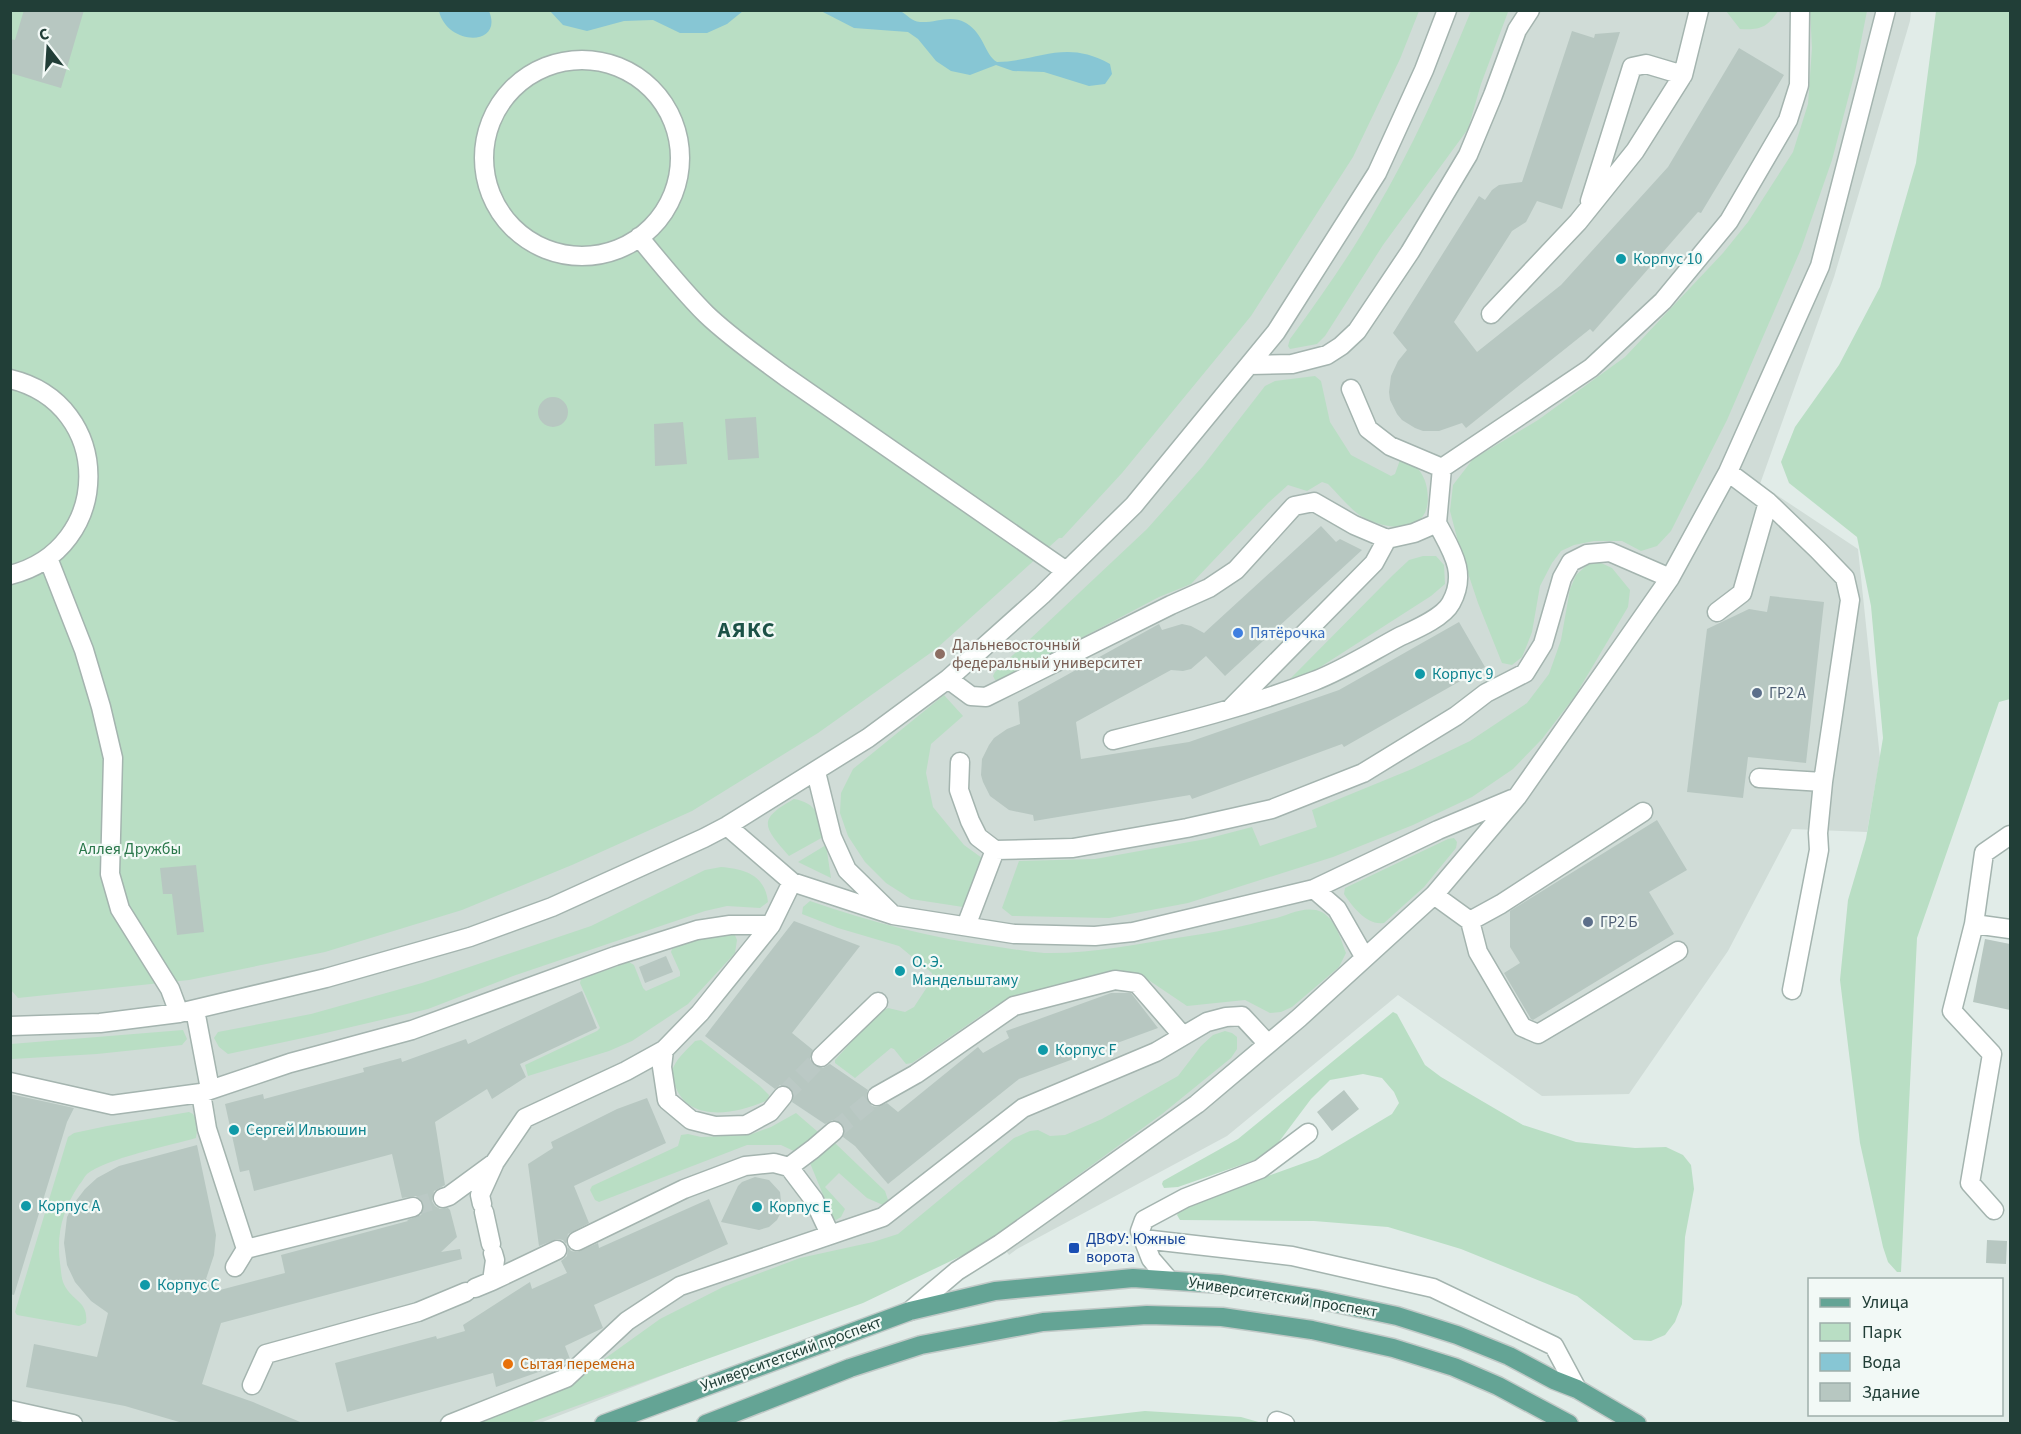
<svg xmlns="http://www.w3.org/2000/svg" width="2021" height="1434" font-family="'Source Sans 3',sans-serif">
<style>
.built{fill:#d0dcd7}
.green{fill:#b9dec4}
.water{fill:#87c6d4}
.building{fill:#b7c7c1}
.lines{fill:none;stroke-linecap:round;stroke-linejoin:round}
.minor-tunnel{stroke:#bbc9c5;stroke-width:18;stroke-dasharray:18 9;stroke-linecap:butt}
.minor-casing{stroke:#a4b4af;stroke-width:21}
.major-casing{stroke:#c1c9c7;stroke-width:21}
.minor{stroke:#fff;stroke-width:18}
.major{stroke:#64a495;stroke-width:18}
.culture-dot{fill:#0f9aa8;stroke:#f2f9f6;stroke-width:2}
.shop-dot{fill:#3f7fe0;stroke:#f2f9f6;stroke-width:2}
.education-dot{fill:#8d6e63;stroke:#f2f9f6;stroke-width:2}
.service-dot{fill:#5c6f8a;stroke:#f2f9f6;stroke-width:2}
.transit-dot{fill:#1a4fb4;stroke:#f2f9f6;stroke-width:2}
.food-dot{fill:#e8710a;stroke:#f2f9f6;stroke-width:2}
.labels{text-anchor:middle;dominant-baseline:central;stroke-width:4.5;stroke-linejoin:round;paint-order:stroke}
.culture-label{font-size:16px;fill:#0d838f;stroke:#f2f9f6;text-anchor:start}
.shop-label{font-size:16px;fill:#366cbe;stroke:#f2f9f6;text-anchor:start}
.education-label{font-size:16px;fill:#785e54;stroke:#f2f9f6;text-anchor:start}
.service-label{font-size:16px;fill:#4e5e75;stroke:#f2f9f6;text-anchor:start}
.park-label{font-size:16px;fill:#297649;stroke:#f2f9f6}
.transit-label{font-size:16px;fill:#164399;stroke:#f2f9f6;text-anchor:start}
.street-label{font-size:16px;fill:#213e37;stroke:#f2f9f6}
.food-label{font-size:16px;fill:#c56008;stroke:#f2f9f6;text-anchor:start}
.district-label{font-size:22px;font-weight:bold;letter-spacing:1.5px;fill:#1c5146;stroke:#f2f9f6}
</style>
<rect width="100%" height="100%" fill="#e1ece8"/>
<path class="built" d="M10 11H1911L1910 21 1834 277 1760 484 1858 549 1880 758 1867 832 1792 829 1728 951 1629 1094 1542 1096 1398 995 1227 1136 1017 1249 1009 1255 989 1228 705 1359 540 1423H11Z"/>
<path class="green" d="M11 11H1419L1400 59 1353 157 1251 316 1122 473 1062 538H1059L936 649 818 733 692 811 572 865 462 910 325 952 189 980 18 998 11 990Z
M1471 11H1518L1508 12 1481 84 1468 129 1383 245 1325 336 1317 344 1290 349 1288 346 1290 339C1320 298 1349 257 1374 213 1412 149 1443 79 1471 11Z
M1726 11H1778C1767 28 1760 30 1740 29Z
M1810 11H1867L1855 72 1832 160 1801 249 1727 420 1671 531 1657 546 1641 551 1622 541H1594L1574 545 1561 551 1552 563 1540 586 1532 632 1527 645 1522 657 1512 665 1502 663 1478 603 1460 549 1450 511 1453 485 1473 459 1538 420 1625 357 1723 253 1748 222 1793 152 1808 104 1812 48Z
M1936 11H2010V699L1999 702 1917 938 1901 1272H1897L1888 1262 1883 1247 1860 1143 1840 980 1848 900 1866 839 1883 738 1871 606 1857 537 1789 483 1781 462 1795 427 1839 365 1880 287 1916 163Z
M1315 376 1321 381 1330 422 1351 455 1391 476 1395 474 1400 460C1406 462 1413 464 1417 468 1423 474 1426 482 1427 489 1434 531 1396 533 1366 519 1352 512 1339 495 1328 484L1322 482 1307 491 1288 485 1268 503 1191 584 1159 597 1000 681 995 680 993 676 995 672 1147 529 1203 466 1265 386 1275 381Z
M1423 556H1436L1444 565 1445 584 1431 596 1311 673 1288 681 1392 576 1409 560Z
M1599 562 1612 568 1630 590 1628 607 1575 696 1542 739 1513 769 1472 797 1413 825 1333 857 1188 903 1109 918 1012 916 1002 908 1019 861 1095 859 1206 839 1252 827 1260 846 1317 827 1312 810 1412 769 1470 741 1527 703 1549 674 1561 640 1570 589 1576 575 1588 564Z
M944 695 963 716 931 744 926 773 933 807 964 845 982 858 963 907 911 899 886 883 865 862 848 836 840 813 841 793 853 769Z
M794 799C817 803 819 816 825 836L789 856C764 827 756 820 794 799Z
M1454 838 1457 842 1456 848 1424 887 1384 923C1367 926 1352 906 1344 894L1345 888 1448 839Z
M826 845 831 878 798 862Z
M721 867C745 869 765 875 768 902L760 908 727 906 705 911 513 976 428 1009 317 1035 228 1054 219 1047 214 1038 218 1032 311 1014 422 983 591 926 705 870Z
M810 901C871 922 935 939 999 947 1013 949 1029 952 1044 953 1091 954 1137 944 1183 937 1213 933 1243 926 1272 919 1287 916 1300 907 1316 910 1334 914 1340 937 1346 953L1339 967 1292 1007 1281 1012 1270 1013 1245 1000 1187 1006 1141 975 1124 973 1018 996 995 1006 912 1063 906 1064 894 1049 891 1048 855 1078 835 1063V1060L876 1015 888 1008 905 1012 914 1007 933 978 932 973 899 946 838 928 802 914 803 907Z
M734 933 737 940 735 953 688 1004 632 1041 609 1051 528 1076 525 1065 597 1031 600 1028 580 983 581 979 629 962 634 965 643 988 646 991 680 976V972L671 952 672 949 700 937Z
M1393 1012 1397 1014 1425 1065 1441 1077 1523 1125 1576 1142 1635 1148 1666 1147 1683 1155 1691 1165 1694 1189 1685 1237 1682 1304 1675 1322 1665 1335 1651 1341 1634 1340 1577 1296 1461 1249 1388 1227 1314 1221 1180 1220 1177 1215 1179 1211 1198 1201 1318 1158 1392 1114 1399 1103 1394 1092 1382 1078 1363 1074 1330 1080 1311 1099 1278 1143 1258 1159 1178 1187 1164 1188 1162 1184 1163 1181 1238 1139Z
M183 1030 187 1039 182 1045 97 1054 12 1059 11 1057V1044Z
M1225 1031 1232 1033 1237 1037V1049L1231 1058 1162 1114 978 1248 863 1303 529 1423 475 1424 575 1380 660 1319 723 1287 800 1258 873 1242 898 1234 1014 1138 1030 1131 1038 1130 1050 1136 1065 1135 1102 1119 1178 1076 1201 1046 1213 1035Z
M701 1040 760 1086 769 1095 768 1100C740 1113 691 1124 676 1088 673 1082 670 1072 674 1066 678 1057 689 1048 695 1041Z
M189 1112 193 1114 198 1123 196 1138C171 1145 105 1159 87 1174 84 1177 82 1182 79 1185 63 1209 56 1234 60 1263 61 1269 61 1276 63 1282 70 1301 89 1300 86 1323L79 1326 17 1315 15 1312 68 1137 74 1133 107 1126Z
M796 1113 818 1132V1139L800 1154 781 1145H747L599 1202 595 1200 590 1190 592 1186 678 1146 681 1135 688 1134 701 1137 749 1135 771 1127Z
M829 1142 835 1143 885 1191 888 1200 883 1205 867 1198 839 1173 825 1187 845 1209 841 1217 836 1220 833 1219 810 1163Z
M1145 1411 1241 1417 1262 1423H1052L1065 1420Z"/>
<path class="water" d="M439 11H489C504 47 447 46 439 11Z
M550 11H743L727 24 707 33H680L653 20 624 21 587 31 563 25Z
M821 11C834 10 892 8 900 11 908 15 911 21 920 22 937 23 950 14 966 23 985 35 984 54 997 62 1040 61 1065 39 1110 64L1112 74 1105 84 1089 86 1044 72 1013 71 996 65 970 75 951 71 936 61 918 39 908 32 854 28Z"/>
<path class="building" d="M24 10H84L61 88 10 73V39L15 40Z
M1572 31 1594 38 1595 34 1620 32 1562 209 1537 201 1526 222 1512 231 1454 322 1477 352 1561 285 1668 167 1739 48 1784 75 1701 213 1698 212 1593 332 1590 329 1466 428 1462 423 1439 431H1423L1415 428 1402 420 1397 414 1390 400 1389 392 1391 376 1398 361 1407 350 1393 333 1479 196 1485 200 1492 190 1499 185 1522 182Z
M538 412a15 15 0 1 1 30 0a15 15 0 1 1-30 0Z
M756 417 759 458 728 460 725 419Z
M683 422 687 464 655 466 654 424Z
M1321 526 1336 542 1340 539 1362 550 1225 676 1206 656 1191 669 1183 671 1171 670 1076 722 1081 759 1189 742 1339 690 1459 622 1485 667 1344 747 1342 744 1192 799 1190 795 1034 821 1033 815 1009 810 990 796 983 782 981 775 982 759 989 745 994 738 1007 729 1020 724 1018 702 1159 624 1162 630 1182 624 1191 626 1204 633Z
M1770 596 1824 602 1806 763 1748 757 1743 798 1687 792 1707 629 1749 609 1767 612Z
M1657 820 1687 870 1649 892 1674 934 1533 1020 1531 1019 1504 973 1520 963 1510 947V911Z
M196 865 204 932 177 935 172 894H163L160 868Z
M794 921 860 946 792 1033 813 1050 810 1059 813 1065 823 1068 830 1064 868 1090 866 1096 868 1102 872 1106 877 1107 887 1103 898 1112 978 1047 983 1053 1009 1038 1006 1031 1111 993H1131L1158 1028 1019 1079 888 1184 855 1146 843 1137 845 1130 842 1123 833 1120 825 1124 792 1102 794 1093 790 1087 780 1085 775 1089 705 1036Z
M1985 939 2010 944V1010L1973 1002Z
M666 956 673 972 645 983 639 967Z
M582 991 597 1028 520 1064 526 1077 492 1099 487 1089 435 1122 445 1185 434 1191 432 1201 435 1206 440 1209 448 1208 450 1210 457 1237 441 1252 460 1249 462 1259 221 1323 202 1384 253 1402 305 1424H186L125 1406 26 1387 34 1344 97 1357 108 1313 91 1301 75 1282 67 1265 64 1243 67 1217 75 1202 85 1189 97 1178 119 1166 197 1145 216 1235 214 1255 206 1279 220 1290 285 1273 281 1255 408 1221 407 1220 421 1215 424 1209V1204L421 1199 416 1196 402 1198 392 1154 254 1191 249 1170 240 1172 225 1104 263 1094 264 1099 364 1072 363 1068 401 1058 402 1062 466 1039 468 1044Z
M1344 1090 1359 1109 1332 1131 1317 1112Z
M10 1094 74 1108 67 1122 14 1295 10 1294Z
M647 1098 666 1143 574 1186 589 1223 568 1234 566 1244 563 1240 557 1239 539 1246 528 1164 553 1148 551 1142 617 1109Z
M755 1177 769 1180 780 1192 782 1210 777 1220 769 1227 759 1230 721 1222 738 1186 742 1182Z
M709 1199 728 1244 594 1305 603 1328 565 1346 570 1359 567 1362 496 1387 493 1373 347 1412 335 1363 436 1336 437 1339 465 1331 463 1325 530 1282 532 1289 567 1273 561 1261 567 1256 568 1247 571 1251 577 1252 598 1243 599 1248Z
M1987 1240 2007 1241 2006 1264 1986 1263Z"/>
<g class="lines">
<path class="minor-tunnel" d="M783 1096 821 1057
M834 1131 877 1096
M413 1207 443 1198"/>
<g class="minor-casing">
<path id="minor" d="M484 158a98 98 0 1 1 196 0a98 98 0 1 1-196 0Z
M1590 201 1632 67 1646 64 1683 75
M639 237C661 264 682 290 706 314 731 338 759 357 786 377L1066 571
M1491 314 1578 222 1635 151 1683 75 1699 10
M1249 365 1292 364 1327 355 1341 346 1357 331 1410 252 1468 155 1493 95 1517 30 1530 10
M10 379C115 404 114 549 10 575
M1442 468 1591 368 1663 301 1729 221 1788 120 1799 85 1800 10
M1728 472 1768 502 1818 550 1845 578 1850 600 1823 782 1818 833 1819 850 1792 990
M48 558 84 650 101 707 113 758 110 874 120 909 170 989 179 1013
M1717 612 1742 593 1768 502
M948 679 971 696 986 697 1171 605 1209 588 1236 570 1294 506 1314 502 1354 525 1387 539 1414 533 1437 523 1442 468 1390 446 1368 429 1351 389
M1232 707 1374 563 1387 539
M1113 740C1181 723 1249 706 1314 681 1343 670 1371 652 1399 637 1414 630 1443 618 1451 603 1468 572 1451 550 1437 523
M960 762 959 790 970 821 978 837 995 850
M816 772 832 837 847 870 890 912
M1759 778 1823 782
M727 826 792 882 893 915 1014 934 1095 936 1133 932 1314 889 1337 909 1365 958
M2010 835 1984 853 1974 924 2010 929
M1314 889 1438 830 1512 799
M1434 895 1470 921 1501 904 1643 812
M1470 921 1478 952 1522 1027 1538 1034 1678 951
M1974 924 1952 1011 1992 1054 1970 1183 1994 1210
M966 926 995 850 1073 848 1187 828 1272 809 1363 773 1456 716 1486 693 1525 673 1543 644 1562 578 1571 562 1587 554 1610 552 1670 578
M195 1010 210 1089
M10 1026 100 1023 179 1013 326 978 470 937 552 907 704 838 727 826 868 738 948 679 1042 595 1134 505 1276 332 1377 173 1424 70 1447 10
M664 1050 662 1067 667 1100 691 1120 715 1126 746 1125 770 1112 783 1096
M821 1057 878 1002
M10 1082 112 1105 201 1093 290 1063 412 1030 615 956 697 930 730 925H771L792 882
M201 1093 207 1129 246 1249
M877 1096 916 1074 1014 1006 1115 980 1137 983 1183 1036
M789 1167 813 1149 834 1131
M443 1198 449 1196 494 1163
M482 1204 480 1195 495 1162 525 1118 626 1071 664 1050 700 1013 771 925
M484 1212 491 1244
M1143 1239 1292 1256 1433 1288 1554 1346 1577 1389
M577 1241 684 1189 745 1166 774 1163 789 1167 814 1200 830 1234
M235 1267 246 1249 413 1207
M1169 1280 1151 1259 1140 1231 1144 1220 1185 1198 1260 1169 1308 1133
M492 1281 557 1250
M475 1288 492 1281 495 1260 493 1253
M910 1311 957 1271 1000 1244 1197 1104 1299 1018 1434 895 1517 797 1670 578 1728 472 1820 266 1886 10
M252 1385 266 1354 418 1312 466 1292
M10 1410 73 1424
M1277 1421 1285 1424
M450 1424 566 1378 627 1321 680 1286 883 1217 1023 1108 1156 1052 1207 1022 1226 1017 1242 1016 1268 1044"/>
</g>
<g class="major-casing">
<path id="major" d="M604 1424 910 1311 995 1291 1133 1278 1221 1284 1317 1299 1397 1316 1457 1335 1509 1356 1554 1380 1577 1389 1637 1424
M706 1424 850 1368 921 1345 1043 1322 1147 1315 1222 1317 1312 1330 1393 1348 1454 1367 1498 1386 1569 1424"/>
</g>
<use href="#minor" class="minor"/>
<use href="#major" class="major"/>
</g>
<g class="culture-dot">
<circle cx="1621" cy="259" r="6"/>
<circle cx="1420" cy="674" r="6"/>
<circle cx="900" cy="971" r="6"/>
<circle cx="1043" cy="1050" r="6"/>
<circle cx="234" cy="1130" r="6"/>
<circle cx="26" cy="1206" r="6"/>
<circle cx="757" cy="1207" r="6"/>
<circle cx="145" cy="1285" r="6"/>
</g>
<circle class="shop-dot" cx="1238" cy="633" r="6"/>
<circle class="education-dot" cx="940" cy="654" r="6"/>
<g class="service-dot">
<circle cx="1757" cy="693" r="6"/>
<circle cx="1588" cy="922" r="6"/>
</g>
<rect class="transit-dot" x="1068" y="1242" width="12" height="12" rx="3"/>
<circle class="food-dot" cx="508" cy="1364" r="6"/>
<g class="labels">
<g class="culture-label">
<text x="1633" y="259">Корпус 10</text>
<text x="1432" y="674">Корпус 9</text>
<text x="912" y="962">О. Э.<tspan x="912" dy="18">Мандельштаму</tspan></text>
<text x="1055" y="1050">Корпус F</text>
<text x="246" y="1130">Сергей Ильюшин</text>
<text x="38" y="1206">Корпус A</text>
<text x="769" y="1207">Корпус E</text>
<text x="157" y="1285">Корпус C</text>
</g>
<g class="shop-label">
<text x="1250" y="633">Пятёрочка</text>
</g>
<g class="education-label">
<text x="952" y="645">Дальневосточный<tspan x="952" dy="18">федеральный университет</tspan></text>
</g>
<g class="service-label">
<text x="1769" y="693">ГР2 А</text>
<text x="1600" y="922">ГР2 Б</text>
</g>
<g class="park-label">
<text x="130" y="849">Аллея Дружбы</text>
</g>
<g class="transit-label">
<text x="1086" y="1239">ДВФУ: Южные<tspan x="1086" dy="18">ворота</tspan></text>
</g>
<g class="street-label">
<text transform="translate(1283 1297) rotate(9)">Университетский проспект</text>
<text transform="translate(791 1354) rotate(-20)">Университетский проспект</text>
</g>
<g class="food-label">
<text x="520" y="1364">Сытая перемена</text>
</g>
<g class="district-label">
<text x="747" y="630">АЯКС</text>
</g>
</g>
<rect width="2021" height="1434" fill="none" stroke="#213e37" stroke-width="24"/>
<rect x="1808" y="1278" width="195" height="138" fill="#f2f9f6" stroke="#9eaeaa" stroke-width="1.5"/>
<rect x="1820" y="1298" width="30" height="9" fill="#64a495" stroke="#9eaeaa" stroke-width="1.5"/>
<text x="1862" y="1308" font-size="18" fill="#213e37">Улица</text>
<rect x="1820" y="1323" width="30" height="18" fill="#b9dec4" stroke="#9eaeaa" stroke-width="1.5"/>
<text x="1862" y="1338" font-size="18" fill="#213e37">Парк</text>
<rect x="1820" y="1353" width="30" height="18" fill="#87c6d4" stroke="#9eaeaa" stroke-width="1.5"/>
<text x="1862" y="1368" font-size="18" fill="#213e37">Вода</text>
<rect x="1820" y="1383" width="30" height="18" fill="#b7c7c1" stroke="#9eaeaa" stroke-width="1.5"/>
<text x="1862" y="1398" font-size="18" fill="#213e37">Здание</text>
<g transform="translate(48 48) rotate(343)" stroke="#f2f9f6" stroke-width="4.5" paint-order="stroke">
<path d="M0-4.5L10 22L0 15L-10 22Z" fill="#213e37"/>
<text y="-9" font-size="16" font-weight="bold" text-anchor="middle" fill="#213e37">С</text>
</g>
</svg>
